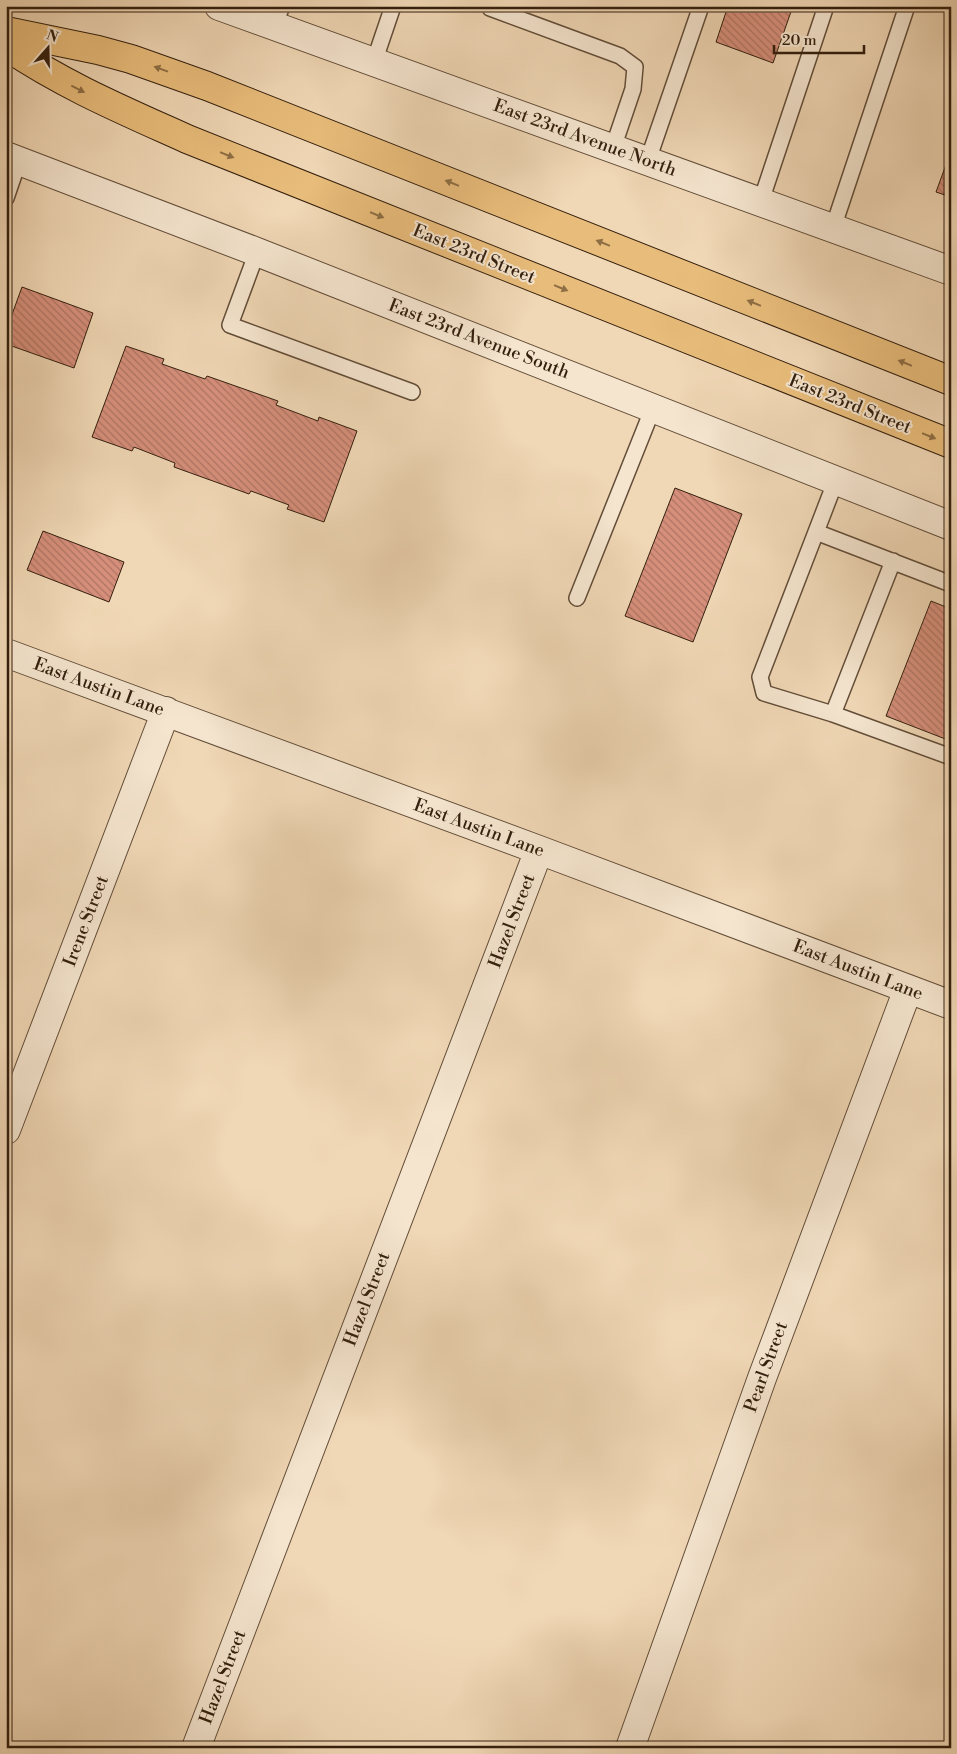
<svg xmlns="http://www.w3.org/2000/svg" width="957" height="1754" font-family="'Libre Bodoni',serif">
<style>
.building{fill:url(#building-back-hatch);stroke:#331f0e}
.lines{fill:none;stroke-linecap:round;stroke-linejoin:round}
.lane-casing{stroke:#624d38;stroke-width:18}
.street-casing{stroke:#624d38;stroke-width:30}
.primary-casing{stroke:#331f0e;stroke-width:30}
.lane{stroke:#f5e5cf;stroke-width:15}
.street{stroke:#f5e5cf;stroke-width:28}
.primary{stroke:#e8bc7a;stroke-width:28}
.oneway{fill:#8e6e44}
.labels{text-anchor:middle;dominant-baseline:central;stroke-width:4;stroke-linejoin:round;paint-order:stroke}
.street-label{font-size:18px;fill:#331f0e;stroke:#f5e5cf}
</style>
<defs>
<pattern id="building-back-hatch" width="6" height="6" patternUnits="userSpaceOnUse" patternTransform="scale(1.25)"><rect width="6" height="6" fill="#d68f7b"/><path d="M-1 5l2 2M0 0l6 6M5-1l2 2" fill="none" stroke="#ae7463"/></pattern>
</defs>
<rect width="100%" height="100%" fill="#f0d7b5"/>
<filter id="stains"><feTurbulence type="fractalNoise" baseFrequency=".004" numOctaves="4"/><feColorMatrix values="0 0 0 0 .2 0 0 0 0 .09 0 0 0 0 .02 0 0 0 .5 -.17"/></filter>
<radialGradient id="worn" r=".72"><stop offset=".6" stop-color="#630" stop-opacity="0"/><stop offset="1" stop-color="#630" stop-opacity=".3"/></radialGradient>
<path class="building" d="M728 6H793L773 63 716 42Z
M951 151V197L936 192Z
M22 287 93 313 74 368 6 344V331Z
M126 346 164 359 162 364 205 379 207 376 278 401 276 405 318 421 319 417 357 431 324 522 287 509 289 505 251 491 249 494 174 467 175 463 134 447 132 451 92 437Z
M675 488 742 514 693 642 625 616Z
M43 531 124 562 109 602 27 570Z
M931 601 951 609V733L948 740 886 716Z"/>
<g class="lines">
<g class="lane-casing">
<path id="lane" d="M490 8 620 56 635 67 633 89 613 148
M274 26 282 6
M374 62 393 6
M648 160 701 6
M6 198 19 160
M761 201 826 6
M833 228 907 6
M257 252 230 325 412 392
M836 480 816 532 951 584
M816 532 760 677 764 693 833 714 951 757
M577 598 653 408
M833 714 893 561"/>
</g>
<g class="street-casing">
<path id="street" d="M219 6 951 271
M6 156 257 252 951 526
M6 653 539 850 951 1005
M6 1130 166 711
M196 1748 539 850
M630 1748 762 1378 908 989"/>
</g>
<g class="primary-casing">
<path id="primary" d="M6 31 98 50 131 59 207 86 951 381
M6 46C63 85 125 111 187 139L951 444"/>
</g>
<use href="#lane" class="lane"/>
<use href="#street" class="street"/>
<use href="#primary" class="primary"/>
</g>
<defs><path id="oneway-solid" d="M-6-.8H1V-3.2L6.5 0L1 3.2V.8H-6Z" transform="scale(1.25)"/></defs>
<g class="oneway">
<use href="#oneway-solid" transform="translate(161 69) rotate(-160)"/>
<use href="#oneway-solid" transform="translate(78 89) rotate(27)"/>
<use href="#oneway-solid" transform="translate(227 155) rotate(22)"/>
<use href="#oneway-solid" transform="translate(452 183) rotate(-158)"/>
<use href="#oneway-solid" transform="translate(377 215) rotate(22)"/>
<use href="#oneway-solid" transform="translate(603 243) rotate(-158)"/>
<use href="#oneway-solid" transform="translate(561 288) rotate(22)"/>
<use href="#oneway-solid" transform="translate(754 303) rotate(-158)"/>
<use href="#oneway-solid" transform="translate(905 363) rotate(-158)"/>
<use href="#oneway-solid" transform="translate(929 436) rotate(22)"/>
</g>
<g class="labels">
<g class="street-label">
<text transform="translate(585 138) rotate(20)">East 23rd Avenue North</text>
<text transform="translate(474 254) rotate(22)">East 23rd Street</text>
<text transform="translate(479 339) rotate(21)">East 23rd Avenue South</text>
<text transform="translate(850 404) rotate(22)">East 23rd Street</text>
<text transform="translate(99 687) rotate(20)">East Austin Lane</text>
<text transform="translate(479 828) rotate(20)">East Austin Lane</text>
<text transform="translate(86 921) rotate(-69)">Irene Street</text>
<text transform="translate(512 921) rotate(-69)">Hazel Street</text>
<text transform="translate(858 970) rotate(21)">East Austin Lane</text>
<text transform="translate(367 1299) rotate(-69)">Hazel Street</text>
<text transform="translate(766 1367) rotate(-70)">Pearl Street</text>
<text transform="translate(223 1677) rotate(-69)">Hazel Street</text>
</g>
</g>
<rect width="957" height="1754" fill="none" stroke="#f0d7b5" stroke-width="25"/>
<rect x="8" y="8" width="942" height="1739" fill="none" stroke="#331f0e" stroke-width="2.5"/>
<rect x="12" y="12" width="932" height="1729" fill="none" stroke="#331f0e"/>
<g transform="translate(48 48) rotate(20)" stroke="#f5e5cf" stroke-width="4" paint-order="stroke">
<path d="M0-4L9 19L0 12L-9 19Z" fill="#331f0e"/>
<text y="-8" font-size="14" font-weight="bold" text-anchor="middle" fill="#331f0e">N</text>
</g>
<path d="M774 45v8h90v-8" fill="none" stroke="#331f0e" stroke-width="2.5"/>
<text x="782" y="45" font-size="15" fill="#331f0e" stroke="#f5e5cf" stroke-width="4" paint-order="stroke">20 m</text>
<rect width="100%" height="100%" filter="url(#stains)"/>
<rect width="100%" height="100%" fill="url(#worn)"/>
</svg>
